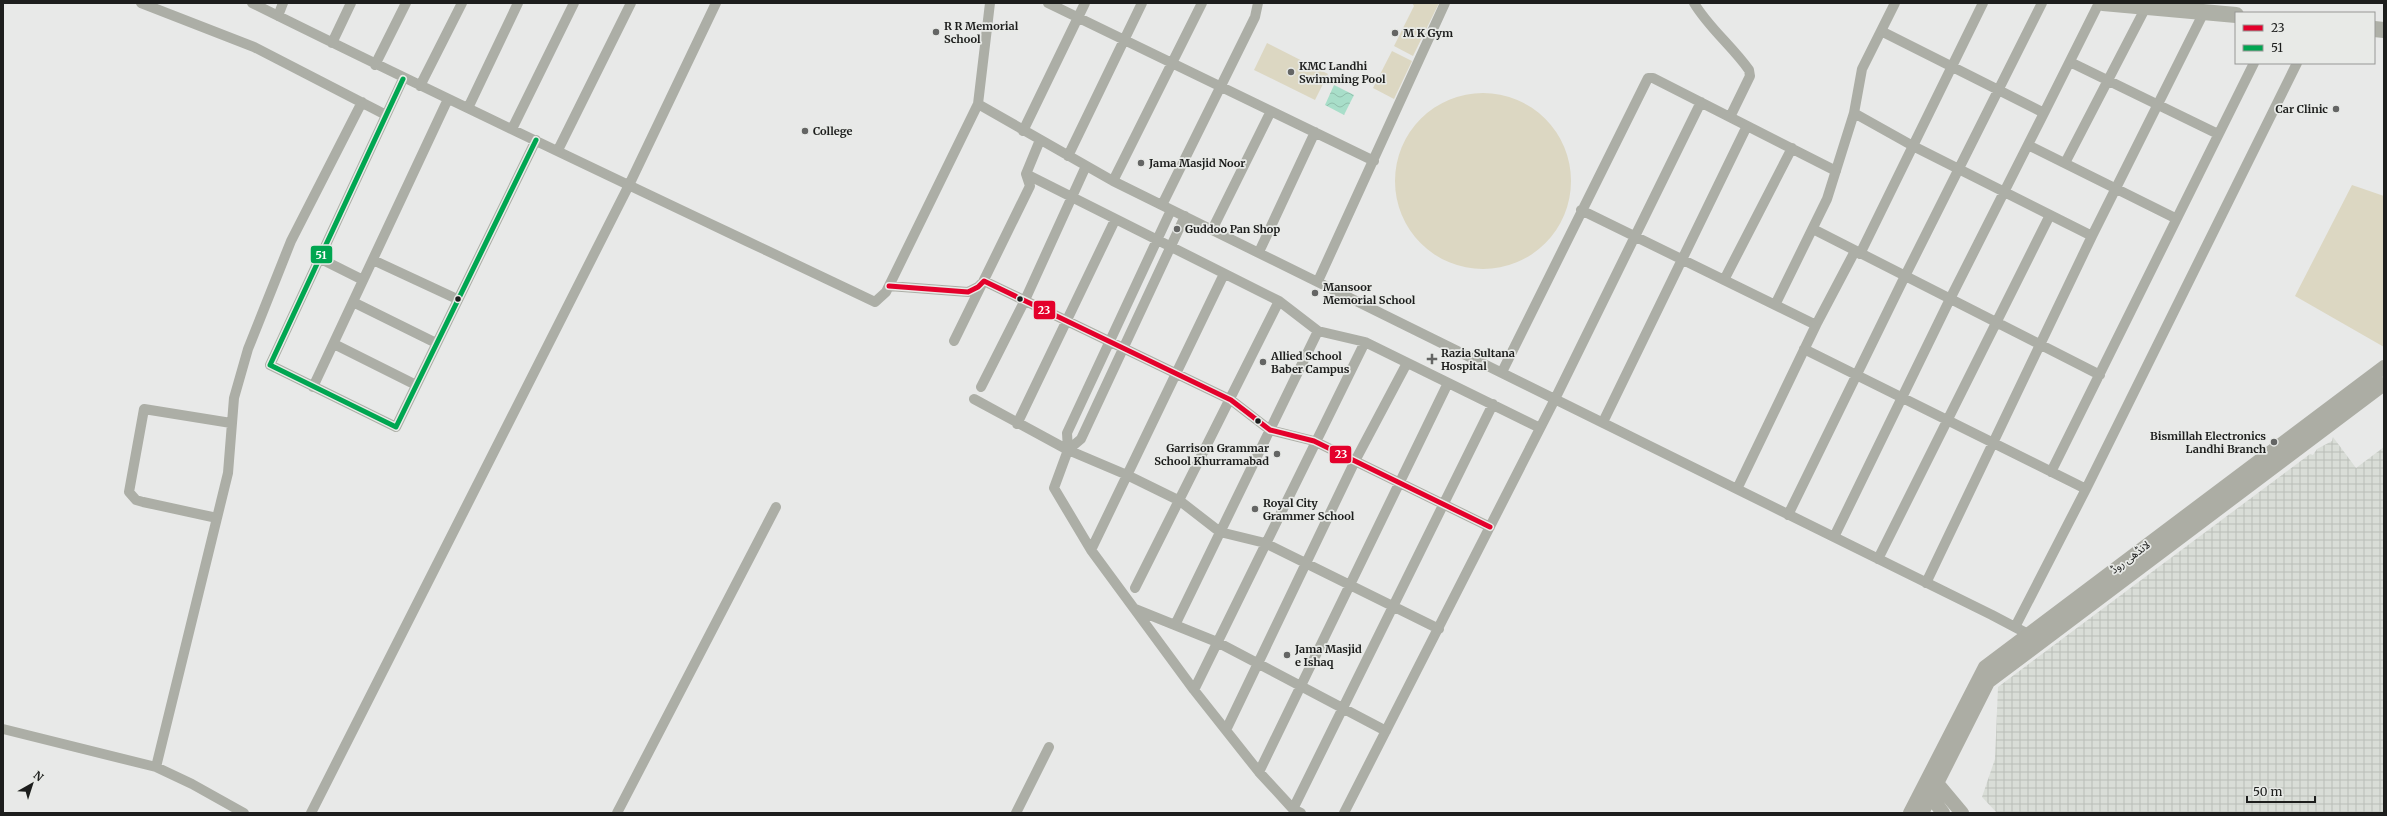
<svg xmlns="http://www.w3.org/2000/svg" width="2387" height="816" font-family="Merriweather,'Noto Sans Arabic',serif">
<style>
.industrial{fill:url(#industrial-grid)}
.green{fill:#dcd7c2}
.water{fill:url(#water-waves)}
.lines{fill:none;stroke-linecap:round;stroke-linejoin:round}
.minor{stroke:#acaea6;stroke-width:10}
.secondary{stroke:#acada4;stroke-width:14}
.primary{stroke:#aeb0a7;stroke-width:16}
.bus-1-casing{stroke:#e8eae7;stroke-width:8}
.bus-2-casing{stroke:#e8eae7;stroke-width:8}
.bus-1{stroke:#e4002b;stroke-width:5}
.bus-2{stroke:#00a651;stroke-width:5}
.poi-dot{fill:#646564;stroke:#e8eae7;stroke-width:1.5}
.bus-dot{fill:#1d1e1d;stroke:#e8eae7;stroke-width:1.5}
.labels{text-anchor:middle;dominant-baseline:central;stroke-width:3.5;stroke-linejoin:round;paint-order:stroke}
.poi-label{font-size:11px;font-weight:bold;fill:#1d1e1d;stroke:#e8eae7;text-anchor:start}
.street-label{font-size:11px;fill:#1d1e1d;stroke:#e8eae7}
.line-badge{stroke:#e8eae7;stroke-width:1.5}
.badge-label{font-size:11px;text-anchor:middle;font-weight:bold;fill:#fff}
</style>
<defs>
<pattern id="industrial-grid" width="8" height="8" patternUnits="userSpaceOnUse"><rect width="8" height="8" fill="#d9ddd7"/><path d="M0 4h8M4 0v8" fill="none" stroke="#babdb8"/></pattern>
<pattern id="water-waves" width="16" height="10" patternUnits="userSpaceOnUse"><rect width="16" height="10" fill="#a8dec9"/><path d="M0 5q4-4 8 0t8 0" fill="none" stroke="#90beac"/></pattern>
</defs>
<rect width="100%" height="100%" fill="#e8e9e8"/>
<path class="industrial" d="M2333 437 2356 468 2384 447V813H1997L1982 797 1995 759 1998 687 2310 454 2313 455 2317 449 2332 441Z"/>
<path class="green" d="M1412 3H1439L1413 56 1394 46 1414 6Z
M1267 43 1328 74 1315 100 1254 70Z
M1392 51 1412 61 1394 99 1373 88Z
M1395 181a88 88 0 1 1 176 0a88 88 0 1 1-176 0Z
M2352 185 2384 196V347L2295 296Z"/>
<path class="water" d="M1334 85 1354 95 1344 115 1325 105Z"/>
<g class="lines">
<path class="minor" d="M141 3 254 47 386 115
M252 3C459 106 667 203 875 302L886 292 978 104 990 3
M1048 3 1374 161
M1694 3C1709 28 1732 46 1749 70L1750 76 1730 117
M278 16 283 3
M332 43 351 3
M2070 62 2218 134
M375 65 406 3
M403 79 270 365 396 427 536 140
M420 86 462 3
M978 104 1113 181 1992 615 2028 634 2032 639
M468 108 518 3
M1854 113 1913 146 2092 236 2204 12
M2044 113 2099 3
M512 129 574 3
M1023 131 1085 3
M2028 145 2175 218
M558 150 631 3
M1068 156 1142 3
M2065 163 2148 3
M1026 174 1279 301 1318 331 1365 342 1540 428
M1113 181 1202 3
M1162 205 1255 17 1258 3
M1581 210 1816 325
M1185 216 1081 439 1068 450 1054 488 1091 550 1194 690 1259 772 1293 809 1301 813
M1813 229 2100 375
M1212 230 1271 111
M1259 252 1315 132
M1860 254 1983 3
M319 258 363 280
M373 260 457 299
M1724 280 1792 148
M1318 281 1445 3
M889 286 968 292 978 287 984 281 1231 400 1270 430 1314 441 1490 527
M353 302 436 343
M1775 305 1827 199 1854 113 1862 69 1895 3
M954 341 1030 186 1026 174 1040 140
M334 344 416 385
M1804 349 2086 489
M1502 372 1648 78H1653L1836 171
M313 387 448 99
M981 387 1025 300 1086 166
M974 399 1068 450 1127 475 1180 501 1220 532 1265 543 1439 629
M1603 422 1747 126
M1017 424 1115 220
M1068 450 1067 433 1171 210
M2051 472 2254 63
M1737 489 1816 325 1855 251
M1788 515 1905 276 2042 3
M217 518 143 502 136 500 129 492 144 409 231 423
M1834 537 1950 299 2044 113 1881 31
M1091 550 1224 274
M1878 559 2050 215
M1926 583 2092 236
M1135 588 1279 301
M1135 609 1217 642 1386 731
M1175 625 1318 331
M2015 627 2086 489 2297 63
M1194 690 1365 342
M3 729 156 767 192 784 244 813
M1226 730 1355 461 1407 363
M156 767 228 473 234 398 248 349 291 241 362 102
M1259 772 1448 383
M1293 809 1493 404
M311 813 629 185 716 3
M617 813 776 507
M1016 813 1049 747
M1344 813 1555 399 1701 102"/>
<path class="secondary" d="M1931 776 1962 813
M1926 790 1943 813
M1910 813 1985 667 2384 367
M1922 813 1988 682 2384 384"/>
<path class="primary" d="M2103 3 2236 15
M2374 29 2384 30"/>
<g class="bus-1-casing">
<path id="bus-1" d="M889 286 968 292 978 287 984 281 1231 400 1270 430 1314 441 1490 527"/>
</g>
<g class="bus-2-casing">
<path id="bus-2" d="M403 79 270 365 396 427 536 140"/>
</g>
<use href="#bus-1" class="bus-1"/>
<use href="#bus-2" class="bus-2"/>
</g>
<g class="poi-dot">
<circle cx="936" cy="32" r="4"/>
<circle cx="1395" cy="33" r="4"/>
<circle cx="1291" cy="72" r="4"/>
<circle cx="2336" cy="109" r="4"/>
<circle cx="805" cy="131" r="4"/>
<circle cx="1141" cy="163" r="4"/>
<circle cx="1177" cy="229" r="4"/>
<circle cx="1315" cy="293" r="4"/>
<path d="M1430 353h4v4h4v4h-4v4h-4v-4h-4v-4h4z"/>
<circle cx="1263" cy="362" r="4"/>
<circle cx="2274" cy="442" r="4"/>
<circle cx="1277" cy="454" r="4"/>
<circle cx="1255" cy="509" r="4"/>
<circle cx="1287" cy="655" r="4"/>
</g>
<g class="bus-dot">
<circle cx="458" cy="299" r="3.5"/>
<circle cx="1020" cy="299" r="3.5"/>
<circle cx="1258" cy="421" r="3.5"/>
</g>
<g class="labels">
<g class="poi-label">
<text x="944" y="26">R R Memorial<tspan x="944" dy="13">School</tspan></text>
<text x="1403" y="33">M K Gym</text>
<text x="1299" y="66">KMC Landhi<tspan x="1299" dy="13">Swimming Pool</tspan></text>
<text x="2328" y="109" text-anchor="end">Car Clinic</text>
<text x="813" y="131">College</text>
<text x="1149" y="163">Jama Masjid Noor</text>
<text x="1185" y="229">Guddoo Pan Shop</text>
<text x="1323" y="287">Mansoor<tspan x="1323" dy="13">Memorial School</tspan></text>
<text x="1441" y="353">Razia Sultana<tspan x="1441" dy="13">Hospital</tspan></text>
<text x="1271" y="356">Allied School<tspan x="1271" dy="13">Baber Campus</tspan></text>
<text x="2266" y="436" text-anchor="end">Bismillah Electronics<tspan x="2266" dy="13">Landhi Branch</tspan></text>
<text x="1269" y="448" text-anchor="end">Garrison Grammar<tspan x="1269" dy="13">School Khurramabad</tspan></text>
<text x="1263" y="503">Royal City<tspan x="1263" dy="13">Grammer School</tspan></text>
<text x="1295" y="649">Jama Masjid<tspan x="1295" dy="13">e Ishaq</tspan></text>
</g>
<g class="street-label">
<text transform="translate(2130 557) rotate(-37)">لانڈھی روڈ</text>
</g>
</g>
<g class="line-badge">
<rect x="310" y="245" width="23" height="19" rx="4" fill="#00a651"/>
<rect x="1033" y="300" width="23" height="20" rx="4" fill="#e4002b"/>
<rect x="1329" y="445" width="23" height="19" rx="4" fill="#e4002b"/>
</g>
<g class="badge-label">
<text x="321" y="259">51</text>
<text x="1044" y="314">23</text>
<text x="1341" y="458">23</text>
</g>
<rect width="2387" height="816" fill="none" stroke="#1d1e1d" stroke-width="8"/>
<rect x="2235" y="12" width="140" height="52" fill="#e8eae7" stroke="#979896"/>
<rect x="2243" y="25" width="20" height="6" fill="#e4002b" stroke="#979896"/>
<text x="2271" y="32" font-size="12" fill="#1d1e1d">23</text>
<rect x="2243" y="45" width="20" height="6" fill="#00a651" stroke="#979896"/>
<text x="2271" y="52" font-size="12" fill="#1d1e1d">51</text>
<g transform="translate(32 784) rotate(39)" stroke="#e8eae7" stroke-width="3" paint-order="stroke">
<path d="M0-3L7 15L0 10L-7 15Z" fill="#1d1e1d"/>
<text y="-6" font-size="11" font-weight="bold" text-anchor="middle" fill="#1d1e1d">N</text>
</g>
<path d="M2247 796v6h68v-6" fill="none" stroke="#1d1e1d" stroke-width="2"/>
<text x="2253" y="796" font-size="12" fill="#1d1e1d" stroke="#e8eae7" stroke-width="3" paint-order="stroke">50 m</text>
</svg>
